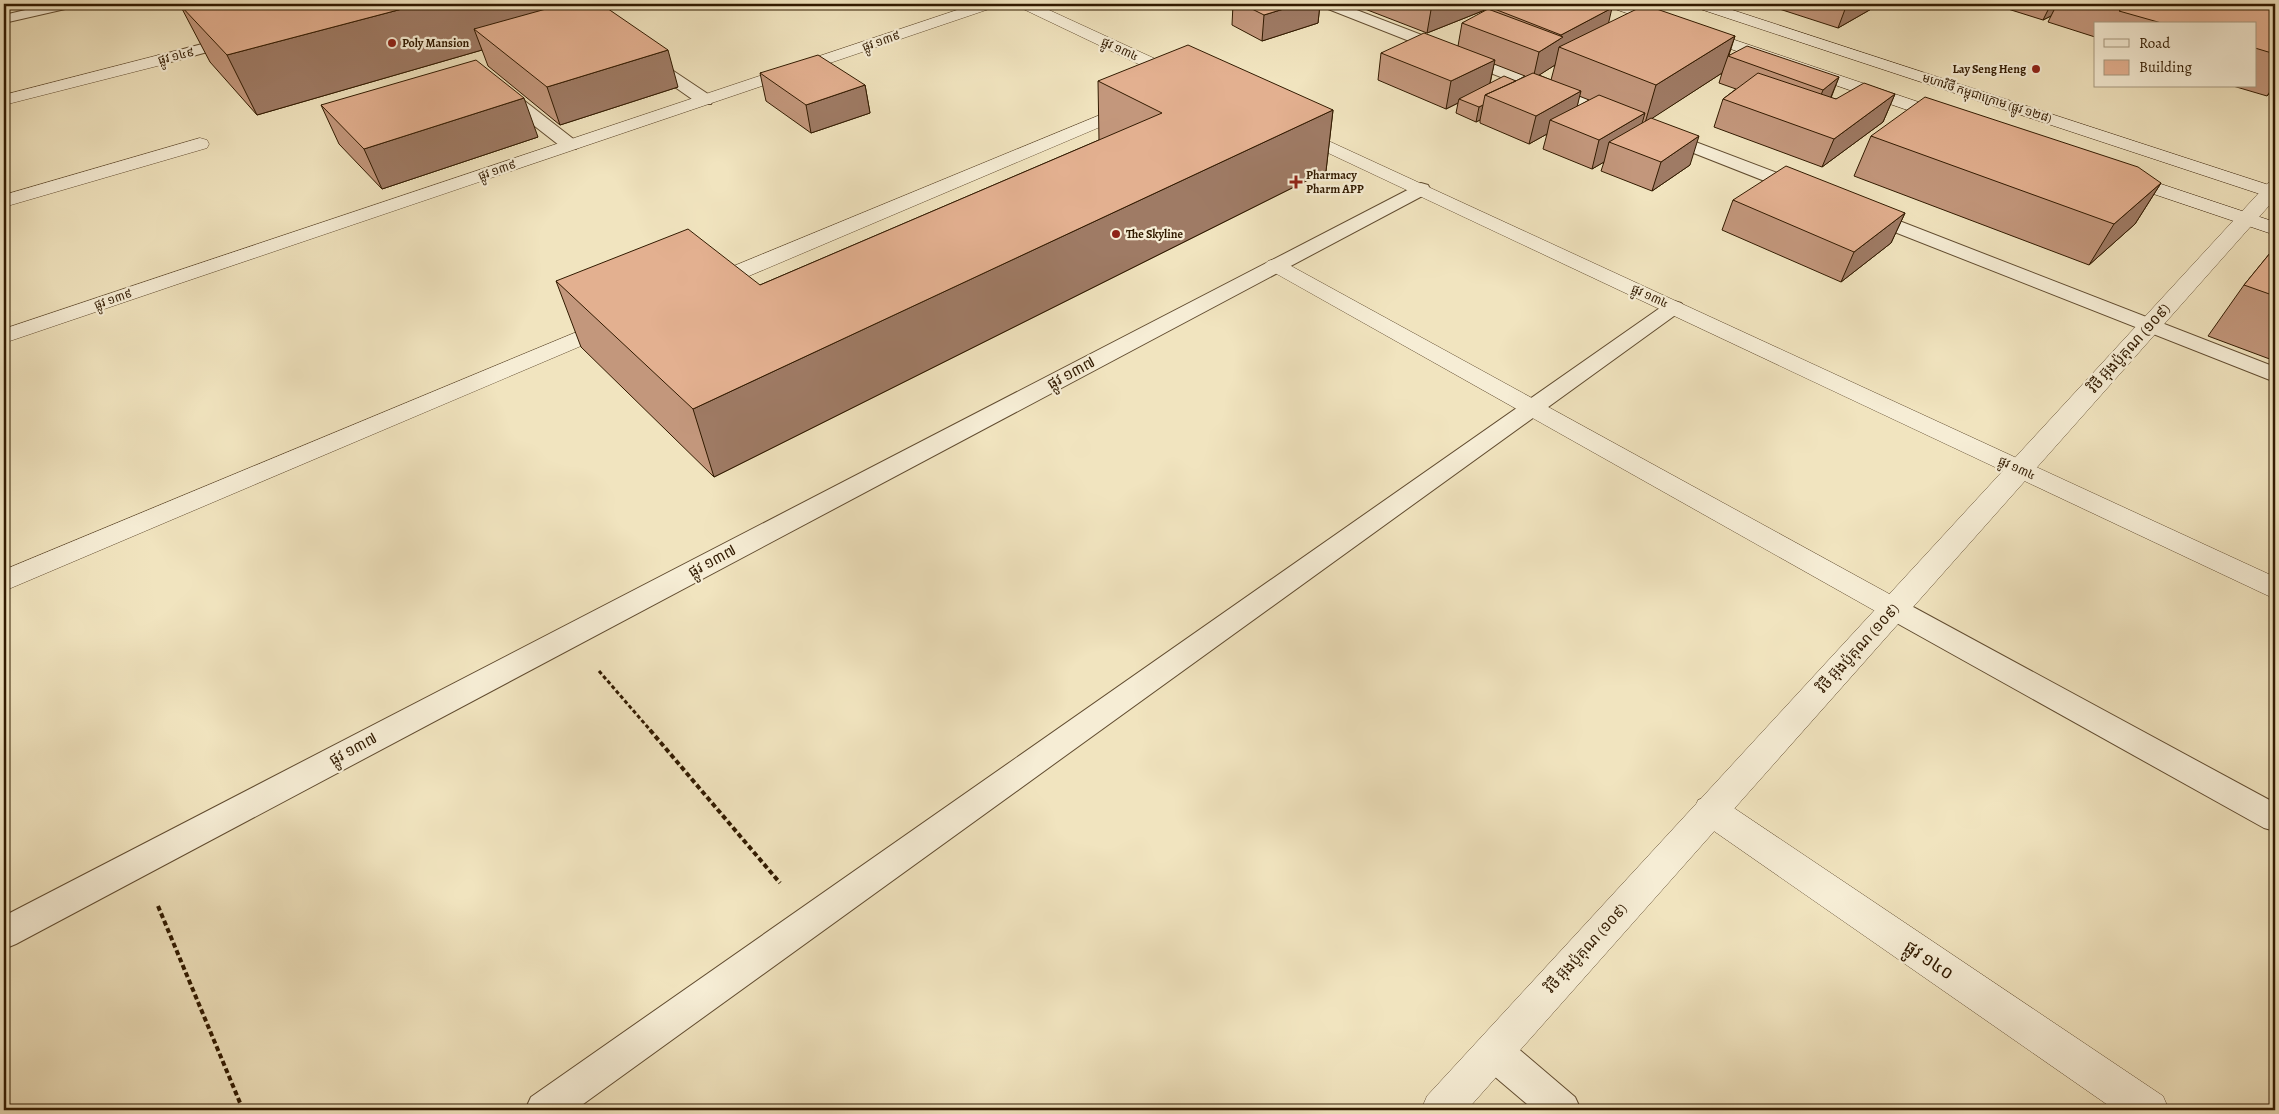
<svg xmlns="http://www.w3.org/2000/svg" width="2279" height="1114" font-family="Alegreya,'Noto Sans Khmer',serif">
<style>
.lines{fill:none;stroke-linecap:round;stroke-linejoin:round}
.service-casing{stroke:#614c30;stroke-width:2}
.pedestrian-casing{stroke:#614c30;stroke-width:1}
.minor-casing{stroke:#614c30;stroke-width:1}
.tertiary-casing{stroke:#614c30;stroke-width:1}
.secondary-casing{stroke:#311a00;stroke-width:1}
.path-far1{stroke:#311a00;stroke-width:3;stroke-dasharray:4 2.5;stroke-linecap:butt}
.path{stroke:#311a00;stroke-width:4;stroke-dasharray:5 3;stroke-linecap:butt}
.service{fill:#f6edd5;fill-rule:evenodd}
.pedestrian{fill:#f6edd5;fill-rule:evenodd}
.minor{fill:#f6edd5;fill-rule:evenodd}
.tertiary{fill:#f6edd5;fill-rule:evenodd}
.secondary{fill:#f6edd5;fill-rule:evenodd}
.wall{fill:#c3977c;stroke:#311a00;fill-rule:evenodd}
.shaded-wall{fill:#9f7b65;stroke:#311a00}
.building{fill:#e3b090;stroke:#311a00}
.poi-dot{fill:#8f2418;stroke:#f6edd5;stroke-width:2}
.labels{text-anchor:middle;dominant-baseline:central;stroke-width:4.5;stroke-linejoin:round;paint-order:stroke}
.far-street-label{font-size:12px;fill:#311a00;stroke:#f6edd5}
.far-poi-label{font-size:12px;font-weight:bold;fill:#311a00;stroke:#f6edd5;text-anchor:start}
.street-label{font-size:15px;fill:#311a00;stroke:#f6edd5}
.near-street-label{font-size:18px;fill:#311a00;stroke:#f6edd5}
</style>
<rect width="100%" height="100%" fill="#f1e4bf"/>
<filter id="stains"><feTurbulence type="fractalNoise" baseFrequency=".004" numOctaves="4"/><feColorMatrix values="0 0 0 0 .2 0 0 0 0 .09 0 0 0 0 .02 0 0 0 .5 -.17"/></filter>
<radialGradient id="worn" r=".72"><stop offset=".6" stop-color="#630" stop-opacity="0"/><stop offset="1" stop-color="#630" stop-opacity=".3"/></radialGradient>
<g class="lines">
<g class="service-casing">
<path id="service" d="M51 4H76L74 7 4 23V15Z
M1321 4H1341L1622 112 1625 116 1622 120H1610L1323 7Z
M236 35 241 37 244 40 241 43 163 64 155 59 157 56Z
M648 56 654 58 711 96 713 100 711 104H699L642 64 640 61Z
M502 87 508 88 576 141 579 145 576 149H564L496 96 494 92 496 88Z
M1664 130 1809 185 1811 189 1809 193H1795L1658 139 1655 135 1658 131Z
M1421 183 1428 185 1430 189 1428 193 16 944 4 949V916Z
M1866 208 2275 367V382L1859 218 1856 214 1859 210Z
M1674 301 1681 303 1685 307 1681 311 575 1110H525L531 1097 1667 303Z
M1894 599 1904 602 2275 803V831L2264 828 1884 616 1880 609 1884 602Z
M1494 1034 1507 1039 1575 1097 1581 1110H1534L1481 1065 1476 1052 1481 1039Z"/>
</g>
<g class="pedestrian-casing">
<path id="pedestrian" d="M1275 259 1282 261 1904 602 1908 609 1904 616 1894 620 1884 616 1268 269 1264 265 1268 261Z"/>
</g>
<g class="minor-casing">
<path id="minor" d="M975 4H998L995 7 4 343V329Z
M1016 4H1036L1186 73 1189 77 1186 81H1174L1019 7Z
M163 54 169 55 171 59 169 63 4 105V95Z
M1134 101 1140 102 1143 106 1140 110 716 290 708 291 700 290 697 285 700 280Z
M1296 126 2275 577V599L1290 135 1287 131 1290 127Z
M200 138 207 140 209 144 207 148 4 207V195Z
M613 317 621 319 624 324 621 329 4 591V570Z
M1710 796 1722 800 2163 1096 2169 1110H2115L1698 820 1694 810 1698 800Z"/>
</g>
<g class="tertiary-casing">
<path id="tertiary" d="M2275 181V199L1467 1110H1421L1427 1096 2268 183Z"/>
</g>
<g class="secondary-casing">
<path id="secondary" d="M1606 4H1628L1954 114 1957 118 1954 122H1942L1609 7Z
M1691 4H1714L2275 187V199L1694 7Z
M2122 171 2275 222V235L2115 181 2112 177 2115 173Z"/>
</g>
<path class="path-far1" d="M599 671 651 731"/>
<path class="path" d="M650 730 780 883
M158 906 243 1110"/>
<use href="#service" class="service"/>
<use href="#pedestrian" class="pedestrian"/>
<use href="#minor" class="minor"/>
<use href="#tertiary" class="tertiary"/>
<use href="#secondary" class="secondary"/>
</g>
<path class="wall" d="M1233 4H1320L1318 23 1262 41 1232 25Z
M1352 4H1500L1427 33Z
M1771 4H1880L1838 28 1770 6Z
M1992 4H2275V88L2267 96 2233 86H2255V24H2095V37L2048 22 2051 16 2043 20Z
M180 5H561L678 87 560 125 488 66 482 50 257 115 210 62Z
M1492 8 1608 23 1735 36 1729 55 1839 77 1831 98 1836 99 1895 94 1883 122 1822 167 1714 127 1723 99 1736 89 1719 83 1722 73 1652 118 1690 165 1652 191 1601 171 1604 162 1592 169 1543 149 1547 134 1529 144 1480 123V120L1476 122 1456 113 1458 103 1446 109 1378 80 1381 53 1458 46 1462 23 1491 10ZM1494 64 1525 76 1516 81 1490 84ZM1555 65 1551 80 1539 75ZM1579 96 1589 100 1577 107Z
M760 73 865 85 870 113 811 133 766 101Z
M1098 81 1333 110 1326 171 714 477 581 347 556 281 760 285 1099 140Z
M321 105 538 137 382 189 339 144Z
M1871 136 2161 183 2135 224 2089 265 1854 176Z
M1733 200 1905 213 1891 243 1841 282 1722 230Z
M2275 247V361L2208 336 2244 285Z"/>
<path class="shaded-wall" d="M421 4H561L568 25 474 29 482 50 257 115 227 55Z
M1300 4H1320L1318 23 1262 41 1264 15Z
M1432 4H1500L1427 33Z
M1847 4H1880L1838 28Z
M2055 4H2057L2051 16 2043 20 2050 6Z
M1612 8 1606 34 1559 47 1555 65 1533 79 1539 52 1560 39 1561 35Z
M1735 36 1722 73 1645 123 1656 85Z
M668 50 678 87 560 125 547 87Z
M1495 60 1489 87 1459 99 1458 103 1446 109 1451 81Z
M1839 77 1828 104 1812 118 1823 90Z
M2275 84V88L2267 96Z
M865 85 870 113 811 133 806 105Z
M1581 91 1574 119 1550 120 1547 134 1529 144 1536 116Z
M1895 94 1883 122 1822 167 1834 139Z
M524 98 538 137 382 189 364 149Z
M1483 105 1480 120 1476 122 1479 107Z
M1333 110 1326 171 714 477 693 409Z
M1645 113 1637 141 1609 142 1604 162 1592 169 1599 140Z
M1699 136 1690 165 1652 191 1661 162Z
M2161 183 2135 224 2089 265 2114 224Z
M1905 213 1891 243 1841 282 1854 252Z"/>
<path class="building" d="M184 4H421L227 55 180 5Z
M564 4H601L668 50 547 87 474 29Z
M1242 4H1300L1264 15Z
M1501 4H1601L1612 8 1561 35 1492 8Z
M2043 4H2055L2050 6Z
M2126 4H2275V54L2255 48V24H2165L2119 11 2128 4Z
M1645 5 1735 36 1656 85 1559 47Z
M1488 9 1563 37 1539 52 1462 23Z
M1424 33 1495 60 1451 81 1381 53Z
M1188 45 1333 110 693 409 556 281 688 229 760 285 1162 113 1098 81Z
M1747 46 1839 77 1823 90 1728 56Z
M818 55 865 85 806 105 760 73Z
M476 60 524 98 364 149 321 105Z
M1533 73 1581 91 1536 116 1485 95Z
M1758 73 1836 99 1864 83 1895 94 1834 139 1723 99Z
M1504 76 1516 81 1485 95 1483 105 1479 107 1459 99Z
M1599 95 1645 113 1599 140 1550 120Z
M1925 97 2138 167 2161 183 2114 224 1871 136Z
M1651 118 1699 136 1661 162 1609 142Z
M1786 166 1905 213 1854 252 1733 200Z
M2275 247V296L2244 285Z"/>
<g class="poi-dot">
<circle cx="392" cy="43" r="5"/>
<circle cx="2036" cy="69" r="5"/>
<path d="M1293.5 174.5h5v5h5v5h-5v5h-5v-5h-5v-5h5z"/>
<circle cx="1116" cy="234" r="5"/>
</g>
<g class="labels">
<g class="far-street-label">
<text transform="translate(881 41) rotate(-19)">ផ្លូវ ១៣៩</text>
<text transform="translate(1120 49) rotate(25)">ផ្លូវ ១៣៤</text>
<text transform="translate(176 56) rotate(-14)">ផ្លូវ ១៤៩</text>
<text transform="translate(1987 98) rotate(18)">មហាវិថី កម្ពុជាក្រោម (ផ្លូវ ១២៨)</text>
<text transform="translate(497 170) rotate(-19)">ផ្លូវ ១៣៩</text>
<text transform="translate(1650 296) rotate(25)">ផ្លូវ ១៣៤</text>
<text transform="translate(113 299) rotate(-19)">ផ្លូវ ១៣៩</text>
<text transform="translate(2017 468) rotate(25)">ផ្លូវ ១៣៤</text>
</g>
<g class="far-poi-label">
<text x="402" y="43">Poly Mansion</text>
<text x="2026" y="69" text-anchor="end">Lay Seng Heng</text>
<text x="1306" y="175">Pharmacy<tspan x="1306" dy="14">Pharm APP</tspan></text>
<text x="1126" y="234">The Skyline</text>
</g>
<g class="street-label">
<text transform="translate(2129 348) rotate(-48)">វិថី អ៊ុងប៉ូគុណ (១០៩)</text>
<text transform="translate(1071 373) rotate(-28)">ផ្លូវ ១៣៧</text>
<text transform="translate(712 561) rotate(-28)">ផ្លូវ ១៣៧</text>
<text transform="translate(1858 648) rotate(-48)">វិថី អ៊ុងប៉ូគុណ (១០៩)</text>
<text transform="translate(353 749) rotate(-28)">ផ្លូវ ១៣៧</text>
<text transform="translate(1586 948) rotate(-48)">វិថី អ៊ុងប៉ូគុណ (១០៩)</text>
</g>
<g class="near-street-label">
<text transform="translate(1929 960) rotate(34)">ផ្លូវ ១៤០</text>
</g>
</g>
<rect width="2279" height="1114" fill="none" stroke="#f1e4bf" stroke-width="20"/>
<rect x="5" y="5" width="2269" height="1104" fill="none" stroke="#311a00" stroke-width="2.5"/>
<rect x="10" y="10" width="2259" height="1094" fill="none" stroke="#311a00"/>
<rect x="2094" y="22" width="162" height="65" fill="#f6edd5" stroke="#a79980"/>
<rect x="2104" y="39" width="25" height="8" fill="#f6edd5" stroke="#a79980"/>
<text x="2139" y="48" font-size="15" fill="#311a00">Road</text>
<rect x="2104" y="60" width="25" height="15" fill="#e3b090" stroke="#a79980"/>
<text x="2139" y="72" font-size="15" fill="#311a00">Building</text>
<rect width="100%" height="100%" filter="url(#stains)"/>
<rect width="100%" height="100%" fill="url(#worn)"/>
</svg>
